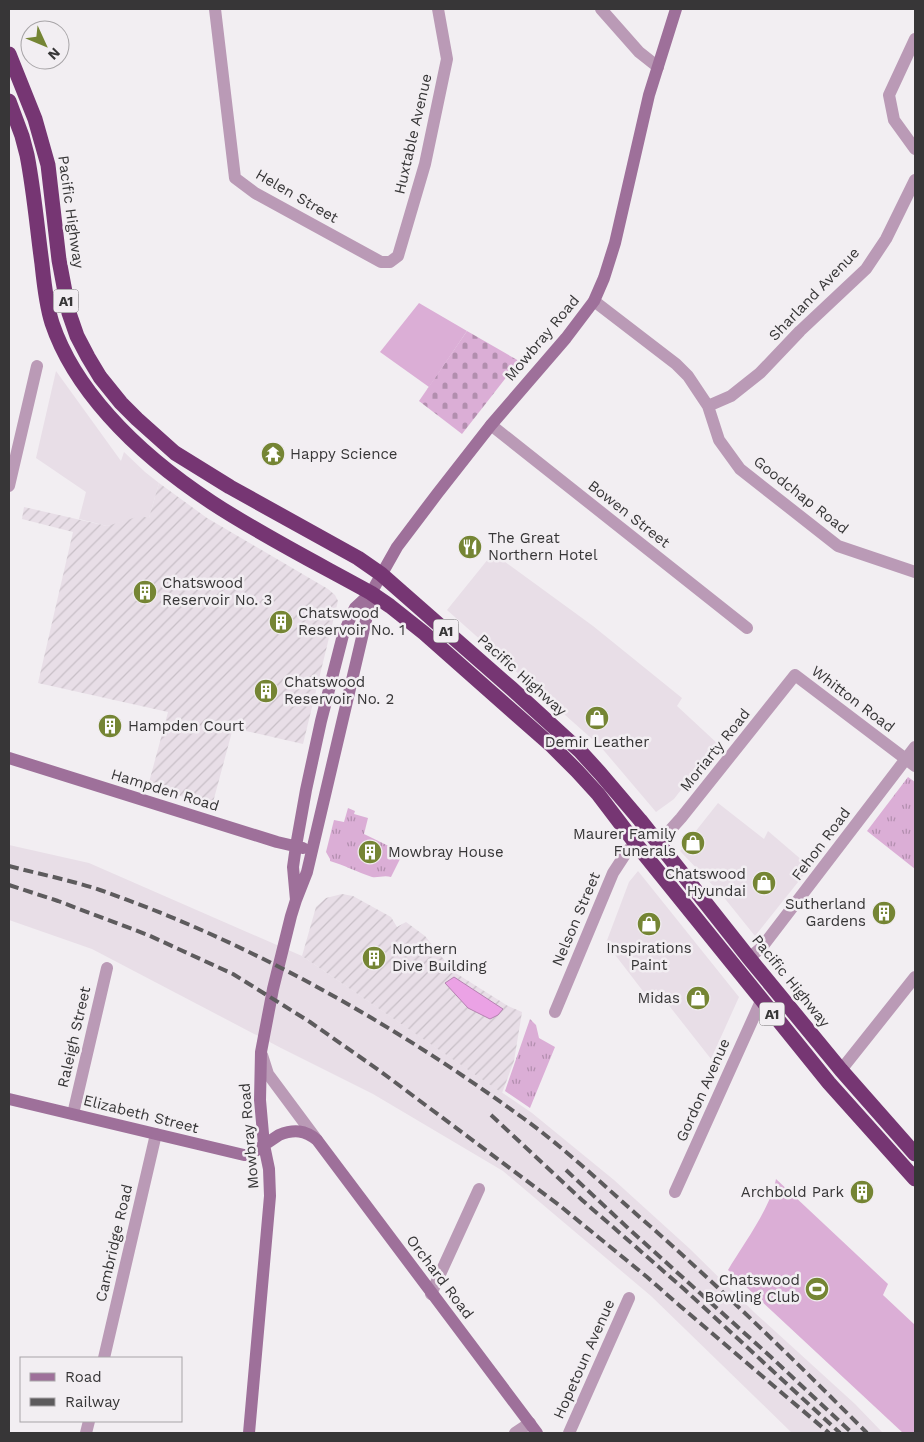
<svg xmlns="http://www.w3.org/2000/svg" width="924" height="1442" font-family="'Work Sans',sans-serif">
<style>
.built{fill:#e8dee7}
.industrial{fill:url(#industrial-furrows)}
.grass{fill:url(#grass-tufts)}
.cemetery{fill:url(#cemetery-stones)}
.garden{fill:#dbaed6}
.water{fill:#eba2e5;stroke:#b582b1}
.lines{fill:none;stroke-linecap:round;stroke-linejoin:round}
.street{stroke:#ba9ab6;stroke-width:12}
.secondary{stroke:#9e709a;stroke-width:12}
.highway{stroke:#763673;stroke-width:15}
.rail{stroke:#5d5b5d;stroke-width:4;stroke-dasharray:10 5;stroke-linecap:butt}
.labels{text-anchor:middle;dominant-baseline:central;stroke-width:5;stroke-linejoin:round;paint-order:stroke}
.shield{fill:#f2eef2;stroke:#6f6d6f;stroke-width:1}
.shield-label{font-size:14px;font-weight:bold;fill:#373637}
.street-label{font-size:15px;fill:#373637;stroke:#f2eef2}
.poi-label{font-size:15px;fill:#373637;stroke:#f2eef2;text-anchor:start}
</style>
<defs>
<pattern id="industrial-furrows" width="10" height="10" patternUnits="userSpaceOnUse" patternTransform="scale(1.25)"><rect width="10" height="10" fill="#e8dee7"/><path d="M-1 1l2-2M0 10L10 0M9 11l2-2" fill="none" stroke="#c8bfc7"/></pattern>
<pattern id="grass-tufts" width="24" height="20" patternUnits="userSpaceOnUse" patternTransform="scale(1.25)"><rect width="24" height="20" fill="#dbaed6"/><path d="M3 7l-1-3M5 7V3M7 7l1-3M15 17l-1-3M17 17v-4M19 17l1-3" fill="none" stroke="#b28eae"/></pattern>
<pattern id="cemetery-stones" width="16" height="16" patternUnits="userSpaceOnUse" patternTransform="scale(1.25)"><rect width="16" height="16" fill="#dbaed6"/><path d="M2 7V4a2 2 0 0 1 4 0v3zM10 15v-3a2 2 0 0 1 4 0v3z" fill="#b28eae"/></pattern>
</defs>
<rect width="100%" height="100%" fill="#f2eef2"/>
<path class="built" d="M56 371 121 461 124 452 145 472 159 483 149 518 140 517 107 526 79 519 86 492 36 458Z
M493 553 593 626 682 698 677 706 718 744 704 760 674 799 656 812 600 746 447 610Z
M718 803 764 839 768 831 810 867 755 936 722 895 680 851Z
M9 845 89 863 302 956 532 1113 614 1180 690 1249 755 1313 855 1404 883 1433H792L651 1296 503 1171 373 1094 281 1048 92 949 9 920Z
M638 871 739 997 711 1059 656 989 649 999 606 943 629 882Z"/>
<path class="industrial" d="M159 483 207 518 328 589 335 595 338 601 303 744 233 728 212 806 148 786 168 712 38 683 73 532 22 519 24 507 107 526 140 516 149 518Z
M342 894 353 896 391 917 397 927 406 922 425 936 454 972 508 1006 522 1012 514 1061 502 1093 302 956 316 907 326 898Z"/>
<path class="grass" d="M908 777 915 782V869L867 831Z
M348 808 355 811 354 814 368 818 364 834 403 853 391 877C384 875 378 878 372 877 357 872 344 865 330 861V859L326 852 334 820 344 822Z
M530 1019 536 1025 539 1038 555 1047 530 1108 505 1091Z"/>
<path class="cemetery" d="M467 331 519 361 462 434 419 401Z"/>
<path class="garden" d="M419 303 467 331 429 387 380 352Z
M776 1179 888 1284 883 1295 915 1325V1433H903L728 1270C743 1245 771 1207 776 1179Z"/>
<path class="water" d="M454 977 503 1009 498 1015 490 1019 468 1008 445 983Z"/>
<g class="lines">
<path class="street" d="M215 9 235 178 255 193 381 262H390L398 256 425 164 447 59 438 9
M601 9 639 52 658 67
M915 39 889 95 894 120 915 149
M594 301 676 364 688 376 708 406 719 440 740 469 838 546 915 572
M708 406 731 396 760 373 800 331 866 269 886 239 915 180
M491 425 747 628
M9 486 37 366
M657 842 663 838 681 818 795 675 915 766
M749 958 762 947 915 747
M555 1012 613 873 628 850 636 844
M262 1055 268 1074 317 1140
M841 1070 915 977
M73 1114 107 968
M675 1192 761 1001
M431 1294 479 1189
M104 1358 156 1134
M86 1433 89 1421
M515 1433 530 1423
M569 1433 629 1298"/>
<path class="secondary" d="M9 758 277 842 303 848
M296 900 293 867 296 846 306 790 321 721 343 635 352 614 355 608 371 593 397 547 437 494 491 425 566 338 594 301 604 278 615 243 649 95 676 9
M9 1099 244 1155H249L279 1135C294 1129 305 1130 317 1140L537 1433
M249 1433 270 1196 269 1169 264 1145 260 1100 261 1052 273 989 291 916 296 900 307 872 367 616 371 593"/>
<path class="highway" d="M9 54 35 119 48 165 59 260 69 313 77 336 88 357 100 377 121 403 137 419 175 453 230 487 358 558 381 574 511 688 580 751 600 773 640 820 749 958 841 1070 915 1154
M9 101 22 136 27 155C34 191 37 227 42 264 44 283 46 304 52 323 64 359 84 388 109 416 180 496 279 542 371 593L390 606 424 633 552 746 577 771 598 794 636 844 829 1083 915 1179"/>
<path class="rail" d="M9 866C39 874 70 880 100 890 252 943 394 1024 523 1118 563 1147 599 1181 635 1213 716 1283 792 1358 867 1433
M9 885 58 901 148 935 233 974 310 1022 380 1071 559 1205 647 1277 680 1306 829 1433
M491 1115 582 1200 684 1289 840 1433
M566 1170 629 1229 771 1357 852 1433"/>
</g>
<defs>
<g id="temple-disc" transform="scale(1.25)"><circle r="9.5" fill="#758534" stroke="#f2eef2"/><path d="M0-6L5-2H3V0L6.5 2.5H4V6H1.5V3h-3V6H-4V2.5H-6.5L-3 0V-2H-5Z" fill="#fff"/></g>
<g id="restaurant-disc" transform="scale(1.25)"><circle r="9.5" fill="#758534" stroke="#f2eef2"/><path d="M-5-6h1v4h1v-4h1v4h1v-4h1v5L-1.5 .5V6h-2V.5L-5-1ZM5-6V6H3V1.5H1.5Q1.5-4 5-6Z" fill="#fff"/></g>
<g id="building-disc" transform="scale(1.25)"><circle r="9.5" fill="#758534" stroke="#f2eef2"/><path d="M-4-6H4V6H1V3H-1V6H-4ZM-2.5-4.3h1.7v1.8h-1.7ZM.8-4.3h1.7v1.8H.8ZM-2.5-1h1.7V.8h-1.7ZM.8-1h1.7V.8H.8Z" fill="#fff"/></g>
<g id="shop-disc" transform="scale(1.25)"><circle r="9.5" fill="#758534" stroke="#f2eef2"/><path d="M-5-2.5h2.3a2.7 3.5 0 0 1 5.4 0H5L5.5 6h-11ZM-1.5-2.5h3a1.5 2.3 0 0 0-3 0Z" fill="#fff"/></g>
<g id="stadium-disc" transform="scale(1.25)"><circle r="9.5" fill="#758534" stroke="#f2eef2"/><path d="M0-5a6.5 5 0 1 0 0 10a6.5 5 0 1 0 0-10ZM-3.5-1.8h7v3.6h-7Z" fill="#fff"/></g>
</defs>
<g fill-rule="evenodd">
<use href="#temple-disc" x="273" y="454"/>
<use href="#restaurant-disc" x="470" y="547"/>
<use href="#building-disc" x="145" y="592"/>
<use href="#building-disc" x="281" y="622"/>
<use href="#building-disc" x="266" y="691"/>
<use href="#shop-disc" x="597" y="718"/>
<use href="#building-disc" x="110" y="726"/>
<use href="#shop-disc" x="693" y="843"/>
<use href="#building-disc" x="370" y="852"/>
<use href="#shop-disc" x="764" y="883"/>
<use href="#building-disc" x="884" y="913"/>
<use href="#shop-disc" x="649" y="924"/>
<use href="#building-disc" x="374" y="958"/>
<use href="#shop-disc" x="698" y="998"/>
<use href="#building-disc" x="862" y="1192"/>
<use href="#stadium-disc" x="817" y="1289"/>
</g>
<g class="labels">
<g class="shield">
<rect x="53.5" y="289.5" width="25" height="23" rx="4"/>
<rect x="433.5" y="619.5" width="25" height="23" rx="4"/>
<rect x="759.5" y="1002.5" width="25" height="23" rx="4"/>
</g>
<g class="shield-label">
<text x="66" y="301">A1</text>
<text x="446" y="631">A1</text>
<text x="772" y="1014">A1</text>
</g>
<g class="street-label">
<text transform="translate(413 134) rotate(-77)">Huxtable Avenue</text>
<text transform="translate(297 196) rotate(30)">Helen Street</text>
<text transform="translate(71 212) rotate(82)">Pacific Highway</text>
<text transform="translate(814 294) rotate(-46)">Sharland Avenue</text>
<text transform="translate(542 338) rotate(-50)">Mowbray Road</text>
<text transform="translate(801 495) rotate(38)">Goodchap Road</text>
<text transform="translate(629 514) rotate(38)">Bowen Street</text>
<text transform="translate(522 675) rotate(42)">Pacific Highway</text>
<text transform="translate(853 699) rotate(37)">Whitton Road</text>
<text transform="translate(715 750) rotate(-51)">Moriarty Road</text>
<text transform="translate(165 790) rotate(17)">Hampden Road</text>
<text transform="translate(821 844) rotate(-53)">Fehon Road</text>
<text transform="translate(576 919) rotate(-67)">Nelson Street</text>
<text transform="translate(791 981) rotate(51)">Pacific Highway</text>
<text transform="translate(74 1037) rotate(-77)">Raleigh Street</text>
<text transform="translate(703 1090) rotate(-66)">Gordon Avenue</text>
<text transform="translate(141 1114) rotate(14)">Elizabeth Street</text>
<text transform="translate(249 1136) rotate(-95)">Mowbray Road</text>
<text transform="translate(114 1243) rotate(-77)">Cambridge Road</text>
<text transform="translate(440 1277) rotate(53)">Orchard Road</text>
<text transform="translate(584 1359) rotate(-66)">Hopetoun Avenue</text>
</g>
<g class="poi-label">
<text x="290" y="454">Happy Science</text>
<text x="488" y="538">The Great<tspan x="488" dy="17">Northern Hotel</tspan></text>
<text x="162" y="583">Chatswood<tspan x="162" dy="17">Reservoir No. 3</tspan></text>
<text x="298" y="613">Chatswood<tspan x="298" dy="17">Reservoir No. 1</tspan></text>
<text x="284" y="682">Chatswood<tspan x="284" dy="17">Reservoir No. 2</tspan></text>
<text x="128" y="726">Hampden Court</text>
<text x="597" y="742" text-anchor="middle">Demir Leather</text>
<text x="676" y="834" text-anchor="end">Maurer Family<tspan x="676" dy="17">Funerals</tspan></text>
<text x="388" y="852">Mowbray House</text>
<text x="746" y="874" text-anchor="end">Chatswood<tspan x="746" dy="17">Hyundai</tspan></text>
<text x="866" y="904" text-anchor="end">Sutherland<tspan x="866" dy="17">Gardens</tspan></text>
<text x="649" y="948" text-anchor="middle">Inspirations<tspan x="649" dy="17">Paint</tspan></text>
<text x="392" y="949">Northern<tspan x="392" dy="17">Dive Building</tspan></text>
<text x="680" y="998" text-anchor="end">Midas</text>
<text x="844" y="1192" text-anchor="end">Archbold Park</text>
<text x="800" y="1280" text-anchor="end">Chatswood<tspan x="800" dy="17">Bowling Club</tspan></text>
</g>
</g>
<rect width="924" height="1442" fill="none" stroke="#373637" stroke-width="20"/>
<rect x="20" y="1357" width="162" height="65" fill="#f2eef2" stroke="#a7a4a7"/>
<rect x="30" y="1373" width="25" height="8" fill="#9e709a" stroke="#a7a4a7"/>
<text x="65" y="1382" font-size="15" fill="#373637">Road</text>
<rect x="30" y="1398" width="25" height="8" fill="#5d5b5d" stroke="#a7a4a7"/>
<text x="65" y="1407" font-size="15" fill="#373637">Railway</text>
<g transform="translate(45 45) rotate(134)"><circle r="24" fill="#f2eef2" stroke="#a7a4a7"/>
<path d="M0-4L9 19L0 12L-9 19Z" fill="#758534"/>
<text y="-8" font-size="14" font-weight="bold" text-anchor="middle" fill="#373637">N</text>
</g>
</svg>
